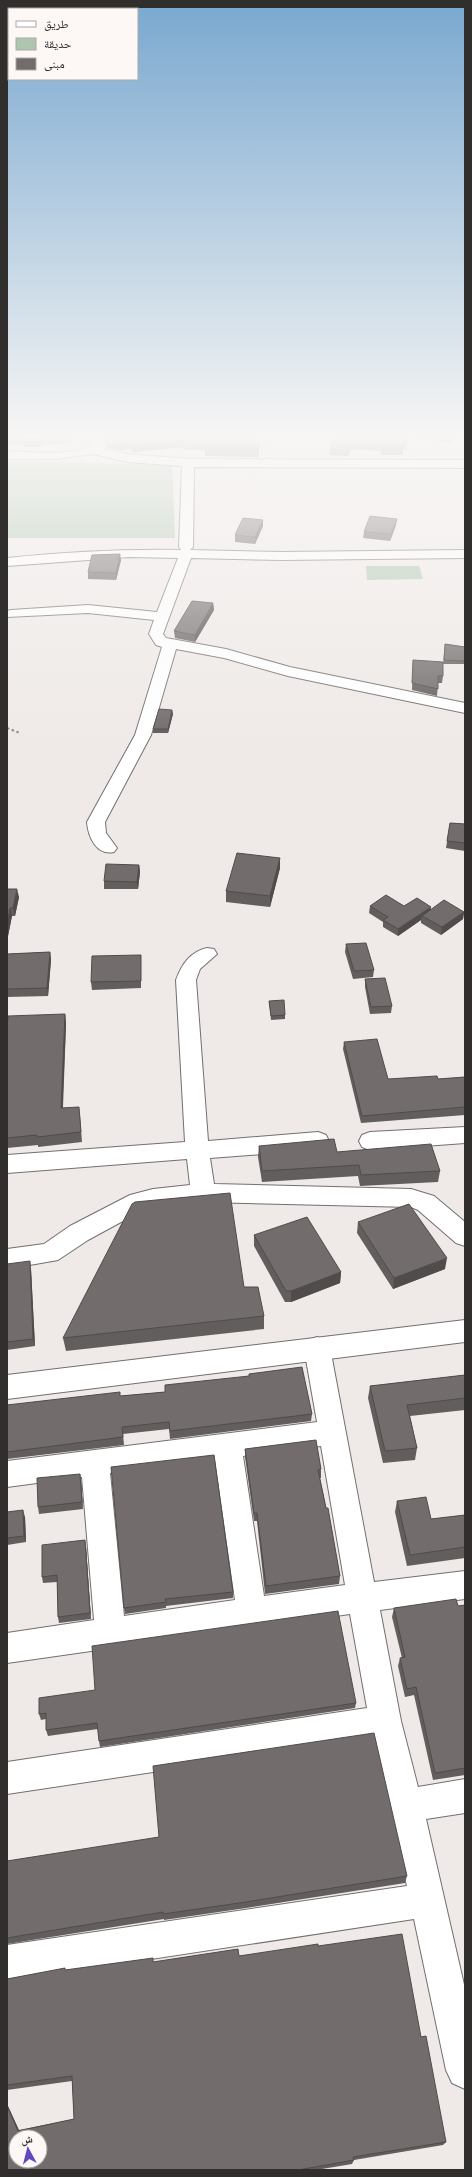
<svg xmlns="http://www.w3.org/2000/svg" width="472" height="2177" font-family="'Golos Text','Noto Naskh Arabic',sans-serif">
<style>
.green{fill:#aec6b0}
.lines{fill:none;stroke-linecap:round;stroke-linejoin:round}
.minor-casing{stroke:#736f6c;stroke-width:2}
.major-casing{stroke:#736f6c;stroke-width:2}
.path{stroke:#8d8a88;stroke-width:2;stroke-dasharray:2.5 2.5;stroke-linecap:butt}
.minor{fill:#fff;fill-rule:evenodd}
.major{fill:#fff;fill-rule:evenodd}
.wall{fill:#625e5d}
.shaded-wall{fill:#504c4c}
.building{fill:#726d6c;stroke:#504c4c;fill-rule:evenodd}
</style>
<rect width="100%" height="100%" fill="#efeae8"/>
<path class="green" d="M7 461 172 465 175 538H7Z
M366 566H419L423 579 367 580Z"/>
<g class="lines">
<g class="minor-casing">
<path id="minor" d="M310 435 304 439 230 440 224 436Z
M98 436 102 437 106 445 103 449 128 454 188 459 465 460V468L194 467 193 547 190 550 282 552 465 550V558L282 560 191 558 163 634 166 638 226 649 290 667 465 703V713L288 676 224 658 176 649 151 735 105 822 106 833 117 848 114 852C97 856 88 837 87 822L135 735 162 647 156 645 149 634 154 620 88 613 7 617V611L11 610 88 605 157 612 178 558 129 557 7 566V558C65 552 123 549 181 550L179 547 182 466 128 462 93 454 56 459H7V451C30 452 75 457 94 444L92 440Z
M207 948 214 949 217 954 200 969 196 980 208 1141 318 1132 326 1135 329 1141 326 1147 318 1150 210 1158 214 1184 411 1189 434 1196 465 1222V1246L456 1243 418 1210 411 1207 203 1202 153 1207 145 1209 88 1240 58 1260 7 1269V1249L44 1244 70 1226 130 1195 153 1189 190 1185 187 1159 7 1173V1155L185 1142 176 980C182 964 190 952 207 948Z
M465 1127V1143L370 1150 362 1147 359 1141 362 1135 370 1132Z
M317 1337 326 1340 330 1348 374 1582 465 1571V1599L380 1610 401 1721 418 1787 465 1779V1813L426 1819 465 1989V2089L452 2083 446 2070 414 1919 7 1981V1945L407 1886 373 1739 7 1794V1762L367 1708 350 1614 7 1663V1633L94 1620 82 1477 7 1487V1461L317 1422 304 1348 308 1340ZM321 1446 345 1585 264 1596 243 1456ZM215 1460 235 1600 124 1616 110 1473Z"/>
</g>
<g class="major-casing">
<path id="major" d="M465 1320V1342L7 1399V1375Z"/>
</g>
<path class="path" d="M7 728 20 733"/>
<use href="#minor" class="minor"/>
<use href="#major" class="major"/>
</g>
<path class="wall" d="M7 435H72V443L41 445 40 447H24V445H7Z
M103 435H260V442L258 457 205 456V450H185V447L133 452 132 449 118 450 107 448 106 442Z
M335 435H465V439L454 438 452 443 405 438 407 442 406 449H403V455H381L380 451 351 449 348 456 329 455 330 448Z
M263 520V526L255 544 235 542V535Z
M396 525 390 541 363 538 364 532Z
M121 560 116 580 88 579V572Z
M213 603 214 610 195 642 175 638 174 631Z
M445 644 465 647V664H443Z
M413 660 443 676 442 683H438L437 696 412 690Z
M172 710 173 714 168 733H153V729Z
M450 823 465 824V851L446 848Z
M280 858V868L270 907 226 902V891Z
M139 865 140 872 138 889H104V881Z
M7 889 19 897 15 916H12L7 941Z
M370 906H404L431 909 464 912 463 919 441 935 421 923V920L398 936 383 927V922L369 913Z
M346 944 374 970 373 977 353 979 345 952Z
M50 952 51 960 48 996 7 997V954Z
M141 955V988L92 990 91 982Z
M365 979 392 1006 391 1013 370 1014 365 987Z
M269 1001 285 1015V1019L271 1020Z
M65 1014 66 1024 63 1108 80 1116 82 1142 38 1147V1145L7 1148V1030Z
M344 1042 388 1079H438L465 1077V1115L361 1123 343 1049Z
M259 1146 337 1152 440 1171 438 1182 360 1186 358 1176 262 1182 258 1157Z
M358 1222 445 1269 393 1289 357 1233Z
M254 1235 341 1272 340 1283 291 1302H285L254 1246Z
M7 1264 31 1269 35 1346 7 1350Z
M244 1287 264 1316V1329L66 1351 63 1338Z
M249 1374 312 1414 311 1421 170 1439 169 1429 123 1434 124 1445 7 1459V1405L120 1396 165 1392 249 1376Z
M465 1375V1410L410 1416 417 1448 415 1460 383 1463 368 1398 370 1386Z
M245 1449 321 1469V1478H320L340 1576 339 1584 265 1594 257 1521H254L245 1457Z
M214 1455 233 1592V1598L166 1606V1608L125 1614 124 1608Z
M81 1480 83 1509 39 1514 38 1507Z
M397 1501 431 1519 465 1515V1558L407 1566 395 1512Z
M7 1512 25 1517 26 1542 7 1545Z
M86 1547 91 1619 59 1623 58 1617 57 1582 43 1583 42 1577Z
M465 1605V1775L433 1780 414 1695 405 1697 398 1666 400 1658H402L392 1617 394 1608 458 1606Z
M39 1698 356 1703 355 1708 100 1747 99 1741 98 1729 48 1736 46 1730V1719L41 1720 39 1714Z
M7 1861 407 1876 405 1883 246 1908 164 1920V1919L7 1944Z
M318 1946 421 2037 446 2142 443 2145 354 2160 352 2164 316 2170H7V2104L19 2130 74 2119 72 2081 7 2090V1979L66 1970 154 1962 239 1956Z"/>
<path class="shaded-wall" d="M260 435V442L258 457V450Z
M453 435H454V438L452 443Z
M40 437 41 445 40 447Z
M186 440 185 447 133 452V445Z
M351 442V449L348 456V450Z
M131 443 132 449 118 450V444Z
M397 519 396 525 390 541 391 534Z
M263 520V526L255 544V537Z
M120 554 121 560 116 580V573Z
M213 603 214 610 195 642V635Z
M172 710 173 714 168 733V729Z
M280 858V868L270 907V896Z
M139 865 140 872 138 889 137 882Z
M17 889 19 897 15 916 13 908Z
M431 907 430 914 422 916 421 920 398 936V929Z
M10 908 12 916 7 941V926Z
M464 912 463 919 441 935 442 927Z
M50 952 51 960 48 996 47 988Z
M65 1014 66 1024 62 1118 61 1108Z
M447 1258 445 1269 393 1289 394 1278Z
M30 1261 31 1269 35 1346 33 1339Z
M341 1272 340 1283 291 1302V1291Z
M80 1474 81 1480 83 1509 82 1502Z
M23 1510 25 1517 26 1542 24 1536Z
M85 1540 86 1547 91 1619 90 1613Z
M7 2104 21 2135 18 2131 7 2106Z"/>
<path class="building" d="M7 435H71V436L40 437V439H23L24 437H7Z
M106 435H260L258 450 205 449 206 443H185L186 440 133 445 131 443 118 444 106 441 107 438Z
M335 435H404L407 442H402L403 448H381L380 444 351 442 348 450 330 448Z
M370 516 397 519 391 534 364 532Z
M243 518 263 520 255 537 235 535Z
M120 554 116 573 88 572 92 555Z
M192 601 213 603 195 635 174 631Z
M445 644 465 647V661L444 660Z
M413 660 443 662V676H438V689L412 683Z
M159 709 172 710 168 729H153Z
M450 823 465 824V843L447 841Z
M237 853 280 858 270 896 226 891Z
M106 864 139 865 137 882 104 881Z
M7 889H17L13 908H10L7 926Z
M386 895 404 906 417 898 431 907 398 929 383 920 388 917 370 906Z
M444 900 464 912 442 927 422 916Z
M366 943 374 970 354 971 346 944Z
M50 952 47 988 7 989V954Z
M141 955V981L91 982 92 956Z
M385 978 392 1006 371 1007 365 979Z
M284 1000 285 1015 271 1016 269 1001Z
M65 1014 61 1108 79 1107 81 1132 37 1137V1135L7 1138V1030L8 1016Z
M377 1039 388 1079 437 1076 438 1079 465 1077V1107L362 1116 344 1042Z
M334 1139 337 1152 431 1144 440 1171 361 1175 359 1165 262 1171 259 1146Z
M230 1193 244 1287H258L264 1316 63 1338 132 1204 135 1202Z
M409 1204 447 1258 394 1278 358 1222Z
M307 1217 341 1272 291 1291H286L254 1235Z
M30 1261 33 1339 7 1342V1264Z
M302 1367 312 1414 170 1431 169 1422 122 1427 123 1437 7 1452V1405L120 1392V1396L165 1392V1385L249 1376V1374Z
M465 1375V1398L407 1405 417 1448 385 1451 370 1386Z
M316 1440 321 1469 318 1470 326 1508H328L340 1576 266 1586 257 1513H254L245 1449Z
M214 1455 233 1592 165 1599 166 1602 124 1608 111 1467Z
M80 1474 82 1502 38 1507 37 1478Z
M426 1497 431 1519 465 1515V1547L410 1555 397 1501Z
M23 1510 24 1536 7 1538V1512Z
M85 1540 90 1613 58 1617 57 1575 42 1577V1545Z
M456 1599 458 1606 465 1605V1768L435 1773 416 1687 407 1689 400 1658 405 1657 394 1608Z
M338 1611 356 1703 99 1741 97 1723 46 1730V1713L39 1714V1698L95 1690 92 1646Z
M374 1733 407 1876 246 1902 163 1914V1912L7 1938V1861L159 1837 153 1766Z
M402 1934 421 2037 426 2036 446 2142 353 2157 354 2160 298 2170H7V2106L18 2131 74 2119 72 2076 7 2085V1979L65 1968V1970L153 1958V1962L238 1949 239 1956 318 1944V1946ZM16 2137H40V2161H16Z"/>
<linearGradient id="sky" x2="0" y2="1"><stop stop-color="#79a8cf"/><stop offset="0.59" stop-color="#f8f6f5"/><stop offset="1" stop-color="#f8f6f5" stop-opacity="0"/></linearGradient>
<rect width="472" height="740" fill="url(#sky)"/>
<rect width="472" height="2177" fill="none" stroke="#312f2e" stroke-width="16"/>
<rect x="8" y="8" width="130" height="72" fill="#fdf8f5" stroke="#aba8a5"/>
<rect x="16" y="21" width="20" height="6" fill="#ffffff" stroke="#aba8a5"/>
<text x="44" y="28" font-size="12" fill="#312f2e">طريق</text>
<rect x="16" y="38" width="20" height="12" fill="#aec6b0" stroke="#aba8a5"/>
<text x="44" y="48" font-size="12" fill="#312f2e">حديقة</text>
<rect x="16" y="58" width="20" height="12" fill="#726d6c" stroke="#aba8a5"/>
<text x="44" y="68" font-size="12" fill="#312f2e">مبنى</text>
<g transform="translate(28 2149) rotate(353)"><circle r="19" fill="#fdf8f5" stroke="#aba8a5"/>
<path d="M0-3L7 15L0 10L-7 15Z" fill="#6446be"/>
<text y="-6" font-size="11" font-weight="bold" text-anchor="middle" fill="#312f2e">ش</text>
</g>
</svg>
